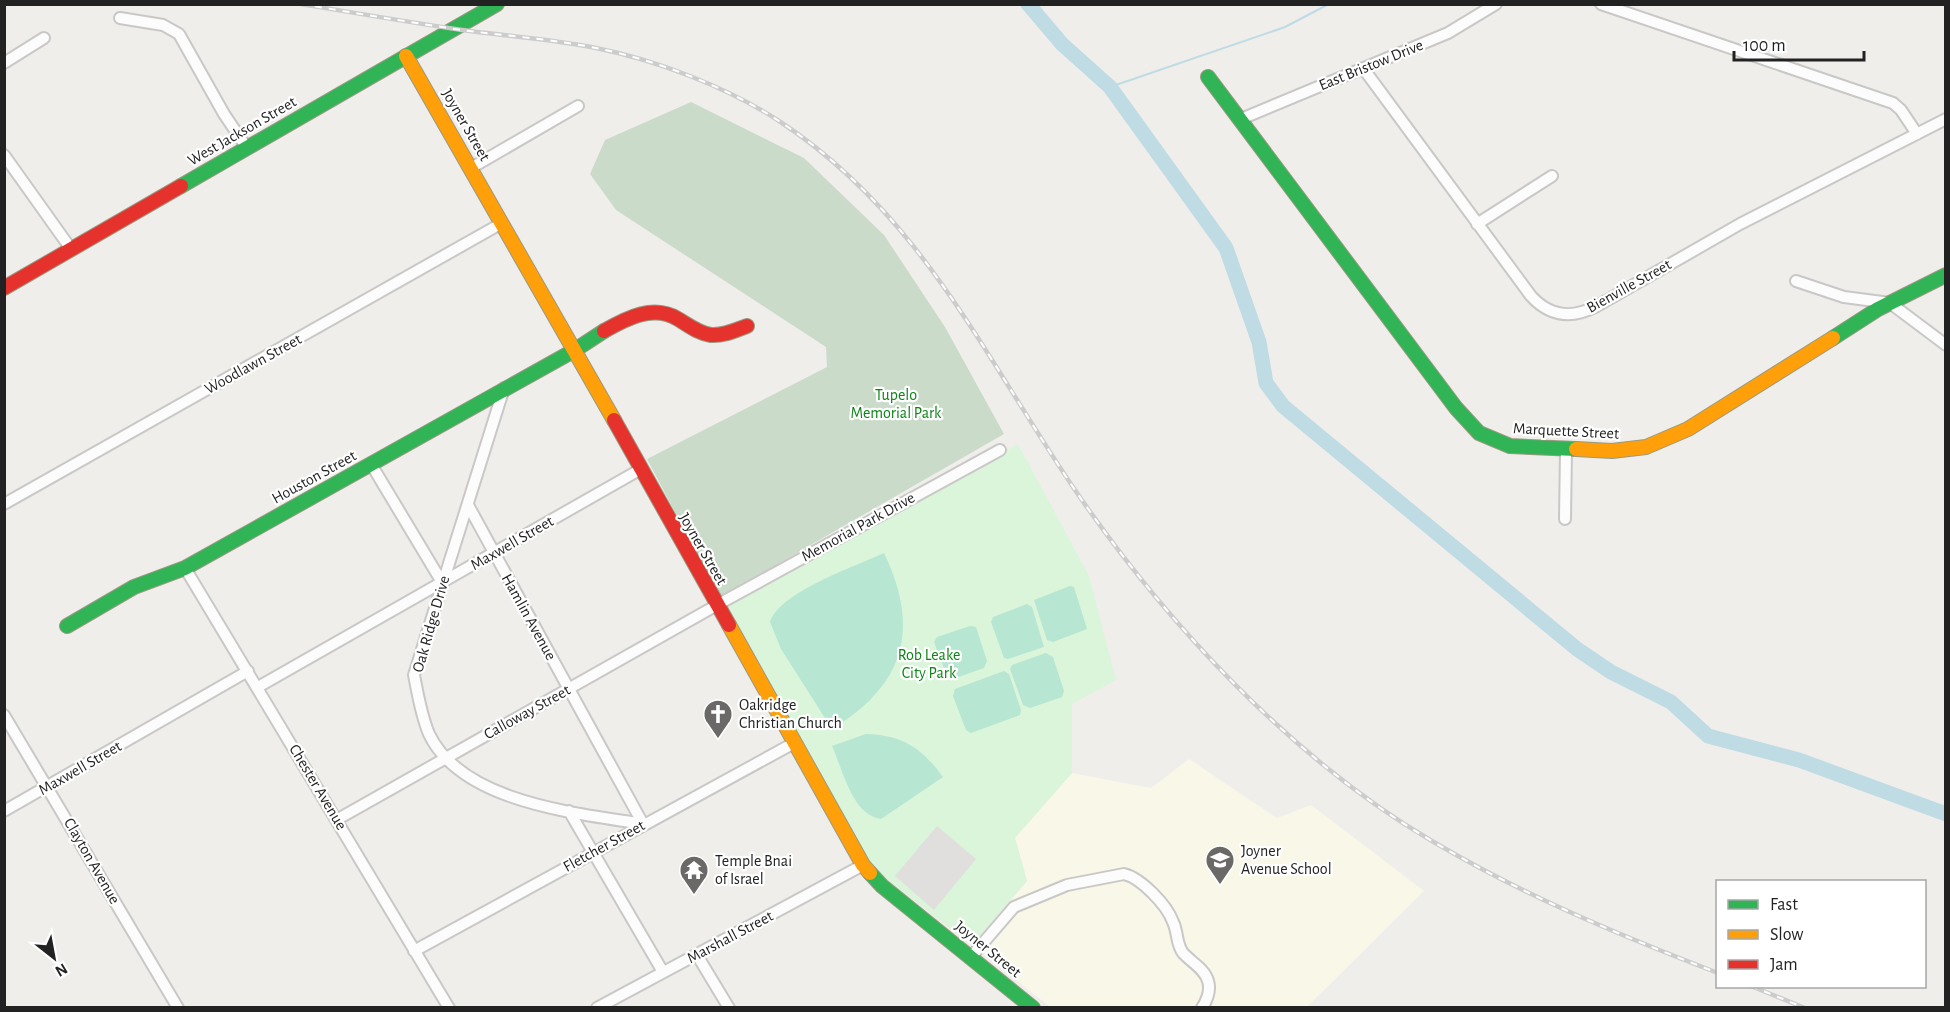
<svg xmlns="http://www.w3.org/2000/svg" width="1950" height="1012" font-family="'Alegreya Sans',sans-serif">
<style>
.education{fill:#f8f7e8}
.cemetery{fill:#cadbca}
.park{fill:#daf5da}
.pitch{fill:#b7e6d2}
.parking{fill:#e0dfde}
.lines{fill:none;stroke-linecap:round;stroke-linejoin:round}
.stream{stroke:#bfdbe3;stroke-width:2}
.river{stroke:#bfdbe3;stroke-width:15}
.street-casing{stroke:#c9c8c7;stroke-width:14}
.fast-casing{stroke:#999a82;stroke-width:16}
.slow-casing{stroke:#999a82;stroke-width:16}
.jam-casing{stroke:#999a82;stroke-width:16}
.street{stroke:#fdfcfc;stroke-width:10}
.fast{stroke:#30b455;stroke-width:14}
.slow{stroke:#ff9f0a;stroke-width:14}
.jam{stroke:#e5322d;stroke-width:14}
.rail-casing{stroke:#ccc;stroke-width:4.5}
.rail{stroke:#fff;stroke-width:2;stroke-dasharray:7;stroke-linecap:butt}
.labels{text-anchor:middle;dominant-baseline:central;stroke-width:4.5;stroke-linejoin:round;paint-order:stroke}
.street-label{font-size:16px;fill:#222;stroke:#fff}
.park-label{font-size:16px;fill:#0c8416;stroke:#fff}
.poi-label{font-size:16px;fill:#222;stroke:#fff;text-anchor:start}
</style>
<rect width="100%" height="100%" fill="#f0eeeb"/>
<path class="education" d="M1189 759 1277 818 1311 805 1424 891 1307 1007H1050L972 945 1027 881 1015 838 1072 773 1151 788Z"/>
<path class="cemetery" d="M691 102 804 158 884 235 945 327 1004 434 720 597 647 459 827 367 826 347 616 210 590 174 605 140Z"/>
<path class="park" d="M1018 444 1089 576 1116 680 1072 704V773L1015 838 1027 881 972 945 890 882 867 858 728 606Z"/>
<path class="pitch" d="M884 553C921 630 904 685 832 729L781 649 770 622C780 592 854 567 884 553Z
M1070 586 1074 587 1087 629 1053 642 1047 640 1034 600Z
M1027 604 1032 607 1044 647 1008 659 1004 658 991 622 993 617Z
M970 626 976 627 987 661 984 668 953 679 947 676 934 642 937 637Z
M1046 653 1053 657 1064 691 1062 697 1030 708 1023 705 1010 669 1012 665Z
M1004 671 1009 674 1021 710 1020 715 971 733 966 730 953 696 955 689Z
M866 734C902 735 922 748 943 777L881 819C852 815 843 770 832 746Z"/>
<path class="parking" d="M937 826 976 859 934 910 895 876Z"/>
<g class="lines">
<path class="stream" d="M1110 87 1285 27 1329 4"/>
<path class="river" d="M1028 4 1062 44 1110 87 1226 248 1259 342 1266 383 1283 406 1577 649 1611 672 1671 702 1708 736 1799 760 1946 814"/>
<g class="street-casing">
<path id="street" d="M1601 4 1893 103 1901 110 1917 134
M120 18 163 25 179 34 224 114 247 148
M4 63 44 38
M1363 68 1531 296C1550 317 1572 319 1597 306L1740 224 1946 119
M1241 119 1448 33 1496 4
M4 155 71 249
M471 168 578 106
M1477 224 1552 176
M1796 281 1844 297 1890 303 1946 345
M504 388 414 675C418 695 421 715 429 734 462 803 577 813 643 824
M371 464 443 584
M4 504 502 223
M468 505 643 824
M1565 519 1566 451
M185 568 449 1008
M258 687 641 469
M4 715 178 1008
M4 811 248 671
M569 811 663 972
M338 819 717 605 1000 450
M414 951 794 743
M697 955 729 1008
M971 957 1014 907 1067 885 1124 874C1141 878 1167 905 1173 922 1178 932 1176 944 1183 953 1191 962 1205 969 1208 981 1211 990 1207 1000 1202 1008
M597 1008 863 865"/>
</g>
<g class="fast-casing">
<path id="fast" d="M1208 77 1456 408 1479 433 1510 446 1576 449
M181 186 497 4
M1833 338 1878 309 1946 275
M67 626 134 587 185 568 575 350 604 331
M870 873 882 886 1033 1008"/>
</g>
<g class="slow-casing">
<path id="slow" d="M406 56 614 420
M1576 449 1612 451 1646 447 1688 429 1833 338
M729 625 863 865 870 873"/>
</g>
<g class="jam-casing">
<path id="jam" d="M4 288 181 186
M604 331C627 318 653 304 678 319 688 325 698 333 711 335 724 336 736 330 747 326
M614 420 729 625"/>
</g>
<use href="#street" class="street"/>
<use href="#fast" class="fast"/>
<use href="#slow" class="slow"/>
<use href="#jam" class="jam"/>
<g class="rail-casing">
<path id="rail" d="M301 4C355 13 408 22 462 30 506 36 552 39 596 48 656 60 727 87 779 121 920 213 984 356 1075 490 1166 623 1292 759 1432 841 1523 895 1619 935 1718 973
M1751 986 1805 1008"/>
</g>
<use href="#rail" class="rail"/>
</g>
<defs>
<g id="church-pin" transform="scale(1.5)"><path d="M0 17L-7.5 6A9.5 9.5 0 1 1 7.5 6Z" fill="#6a6968" stroke="#fff"/><path d="M-1.2-6h2.4v3.5h3.3v2.4h-3.3V6h-2.4V-.1h-3.3v-2.4h3.3Z" fill="#fff"/></g>
<g id="school-pin" transform="scale(1.5)"><path d="M0 17L-7.5 6A9.5 9.5 0 1 1 7.5 6Z" fill="#6a6968" stroke="#fff"/><path d="M0-5L7-2L0 1L-7-2ZM-4 1L0 2.5L4 1V4Q0 6-4 4Z" fill="#fff"/></g>
<g id="temple-pin" transform="scale(1.5)"><path d="M0 17L-7.5 6A9.5 9.5 0 1 1 7.5 6Z" fill="#6a6968" stroke="#fff"/><path d="M0-6L5-2H3V0L6.5 2.5H4V6H1.5V3h-3V6H-4V2.5H-6.5L-3 0V-2H-5Z" fill="#fff"/></g>
</defs>
<g fill-rule="evenodd">
<use href="#church-pin" x="718" y="714"/>
<use href="#school-pin" x="1220" y="860"/>
<use href="#temple-pin" x="694" y="870"/>
</g>
<g class="labels">
<g class="street-label">
<text transform="translate(1371 65) rotate(-22)">East Bristow Drive</text>
<text transform="translate(466 125) rotate(60)">Joyner Street</text>
<text transform="translate(242 131) rotate(-30)">West Jackson Street</text>
<text transform="translate(1629 286) rotate(-29)">Bienville Street</text>
<text transform="translate(253 364) rotate(-29)">Woodlawn Street</text>
<text transform="translate(1566 431) rotate(3)">Marquette Street</text>
<text transform="translate(314 477) rotate(-29)">Houston Street</text>
<text transform="translate(858 527) rotate(-29)">Memorial Park Drive</text>
<text transform="translate(512 543) rotate(-30)">Maxwell Street</text>
<text transform="translate(703 549) rotate(60)">Joyner Street</text>
<text transform="translate(529 617) rotate(61)">Hamlin Avenue</text>
<text transform="translate(431 624) rotate(-74)">Oak Ridge Drive</text>
<text transform="translate(527 712) rotate(-29)">Calloway Street</text>
<text transform="translate(80 768) rotate(-30)">Maxwell Street</text>
<text transform="translate(318 787) rotate(59)">Chester Avenue</text>
<text transform="translate(604 846) rotate(-29)">Fletcher Street</text>
<text transform="translate(92 861) rotate(60)">Clayton Avenue</text>
<text transform="translate(730 937) rotate(-28)">Marshall Street</text>
<text transform="translate(988 949) rotate(39)">Joyner Street</text>
</g>
<g class="park-label">
<text x="896" y="395">Tupelo<tspan x="896" dy="18">Memorial Park</tspan></text>
<text x="929" y="655">Rob Leake<tspan x="929" dy="18">City Park</tspan></text>
</g>
<g class="poi-label">
<text x="739" y="705">Oakridge<tspan x="739" dy="18">Christian Church</tspan></text>
<text x="1241" y="851">Joyner<tspan x="1241" dy="18">Avenue School</tspan></text>
<text x="715" y="861">Temple Bnai<tspan x="715" dy="18">of Israel</tspan></text>
</g>
</g>
<rect width="1950" height="1012" fill="none" stroke="#222222" stroke-width="12"/>
<rect x="1716" y="880" width="210" height="108" fill="#ffffff" stroke="#a7a7a7" stroke-width="1.5"/>
<rect x="1728" y="900" width="30" height="9" fill="#30b455" stroke="#a7a7a7" stroke-width="1.5"/>
<text x="1770" y="910" font-size="18" fill="#222222">Fast</text>
<rect x="1728" y="930" width="30" height="9" fill="#ff9f0a" stroke="#a7a7a7" stroke-width="1.5"/>
<text x="1770" y="940" font-size="18" fill="#222222">Slow</text>
<rect x="1728" y="960" width="30" height="9" fill="#e5322d" stroke="#a7a7a7" stroke-width="1.5"/>
<text x="1770" y="970" font-size="18" fill="#222222">Jam</text>
<g transform="translate(54 958) rotate(149)" stroke="#ffffff" stroke-width="4.5" paint-order="stroke">
<path d="M0-4.5L10 22L0 15L-10 22Z" fill="#222222"/>
<text y="-9" font-size="16" font-weight="bold" text-anchor="middle" fill="#222222">N</text>
</g>
<path d="M1734 51v9h130v-9" fill="none" stroke="#222222" stroke-width="3"/>
<text x="1743" y="51" font-size="18" fill="#222222" stroke="#ffffff" stroke-width="4.5" paint-order="stroke">100 m</text>
</svg>
